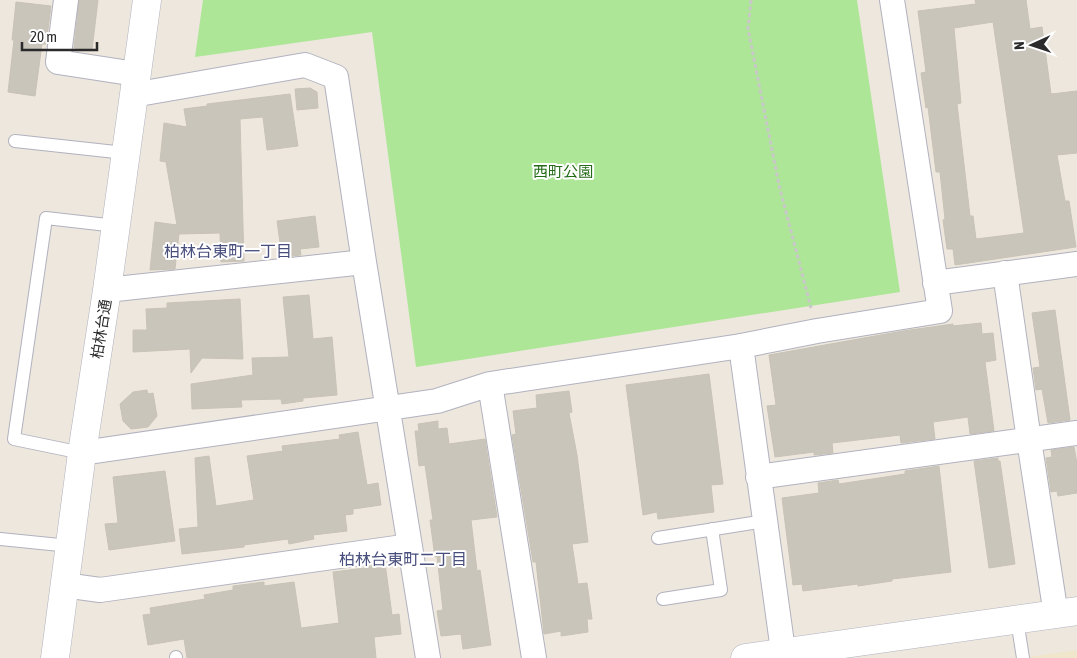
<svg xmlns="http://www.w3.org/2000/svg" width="1077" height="658" font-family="'Asap Condensed','Noto Sans JP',sans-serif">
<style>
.education{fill:#efe6cc}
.green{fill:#ade697}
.building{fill:#c9c5bb;stroke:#c9c3b6;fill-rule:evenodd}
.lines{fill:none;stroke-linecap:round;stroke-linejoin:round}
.service-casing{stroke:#b1b2bf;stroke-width:14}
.minor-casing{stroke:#b1b2bf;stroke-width:26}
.tertiary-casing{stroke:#b1b2bf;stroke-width:29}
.path{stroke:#c8c8c8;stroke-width:3;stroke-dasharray:4 2.5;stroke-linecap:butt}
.service{stroke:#fff;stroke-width:12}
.minor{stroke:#fff;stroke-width:24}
.tertiary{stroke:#fff;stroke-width:28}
.labels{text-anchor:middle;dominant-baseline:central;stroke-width:4;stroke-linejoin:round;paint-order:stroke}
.park-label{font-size:15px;fill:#246b18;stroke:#fff}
.street-label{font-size:15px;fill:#2b2b2b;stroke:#fff}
.neighbourhood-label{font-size:16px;fill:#494f7d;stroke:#fff}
</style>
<rect width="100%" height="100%" fill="#ede7dd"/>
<path class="education" d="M1077 650V658H1023Z"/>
<path class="green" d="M203 0H857L900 292 416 367 372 32 195 57Z"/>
<path class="building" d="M79 0H98L92 50 74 48Z
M975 0H1026L1030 29 1042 27 1051 94 1077 91V153L1057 155 1065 201H1069L1076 247 955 265 953 249H947L943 220 945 219 940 172H936L928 107 926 108 921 73 926 72 918 11 976 4ZM993 22 1024 233 976 239 973 216H970L957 104 961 103 954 28Z
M16 2 51 6 46 44H42L35 96 8 92 14 40H12Z
M310 88 317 92 318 108 297 110 295 89Z
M290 94 298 146 267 150 263 117 240 119 244 261 221 262 220 233 179 234 175 269 150 270 155 222 177 225 166 162 160 161 164 123 187 127 184 109 207 106V104Z
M315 216 319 247 300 249 301 255 282 257 277 221Z
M309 295 313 339 332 337 337 395 303 398V401L282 404 281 399 241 400 242 407 192 409 191 384 253 375 252 358 289 357 283 297Z
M240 299 243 359 202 358 191 373 190 349 133 352V330H147L146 309 167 308V303Z
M1055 310 1070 420 1048 423 1042 389 1036 390 1033 368 1040 367 1032 313Z
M981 323 982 334 993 333 996 360 985 362 994 431 970 434 968 417 933 422 935 439 901 443 900 435 832 443 833 453 814 455V452L775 457 767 406 776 405 769 355 903 331 953 324V326Z
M709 374 723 484 711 485 714 512 658 519 657 512 643 515 626 385Z
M147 390 148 394 153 393 157 416 148 427 131 429 123 421 120 404 133 392Z
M569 391 572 412 569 413 577 455 588 542 572 544 578 584 587 583 592 619H587L588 632 561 636V631L544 634 536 562H533L512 435 516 434 513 411 537 408 536 395Z
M438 421V429L447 428 449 444 485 439 497 517 471 520 477 571 480 570 491 645 463 649 461 634 441 636 437 611 443 610 437 556 435 557 430 520H433L425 465 419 466 415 431H419L418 424Z
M358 432 367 485 378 483 381 505 353 509V514L345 515 347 531 313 535 314 539 289 544 288 539 244 545V547L182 554 179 529 198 527 195 458 209 456 216 506 254 500 247 456 283 451 282 446 340 439 339 435Z
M1074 447 1077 463V493L1058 496 1057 491 1051 492 1046 458 1052 457 1051 450Z
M998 458V461H1000L1015 564 989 568 974 461Z
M939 466 951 572 892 579V581L858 586V584L803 591 802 584 793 585 782 498 819 493 818 483 838 480 839 484 905 474V471Z
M165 471 175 541 109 550 105 524 118 523 113 477Z
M385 563 392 615 399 614 401 634 374 637 376 658H187L184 639 148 645 143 615 151 614 150 608 205 599 204 595 233 590V586L264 582V586L294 582 301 628 339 623 333 572 365 568V566Z"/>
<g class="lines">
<g class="service-casing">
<path id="service" d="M15 141 125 153
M82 453 14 439 46 218 116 226
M658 538 765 521
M0 539 70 546
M663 599 721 590 712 529
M1017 620 1023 658
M176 657V658"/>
</g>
<g class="minor-casing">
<path id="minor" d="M66 0 58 62 136 74
M133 95 305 65 336 77 364 262 428 658
M1005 273 1029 440 1056 615
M935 283 1077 264
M107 290 364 262
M741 346 784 658
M490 384 534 658
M82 453 437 401 490 384 741 346 817 331 940 311 892 0
M758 477 1077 433
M64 585 100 590 410 546"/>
</g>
<g class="tertiary-casing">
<path id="tertiary" d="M55 658 82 453 107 290 147 0
M745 658 1077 611"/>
</g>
<path class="path" d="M751 0 748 29 779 185 811 308"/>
<use href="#service" class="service"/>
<use href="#minor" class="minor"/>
<use href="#tertiary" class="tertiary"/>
</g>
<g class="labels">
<g class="park-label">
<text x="563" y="171">西町公園</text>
</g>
<g class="street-label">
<text transform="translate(101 329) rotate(-81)">柏林台通</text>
</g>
<g class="neighbourhood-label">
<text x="228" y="251">柏林台東町一丁目</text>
<text x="403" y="559">柏林台東町二丁目</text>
</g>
</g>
<g transform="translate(1032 45) rotate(267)" stroke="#ffffff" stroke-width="4" paint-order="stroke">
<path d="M0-4L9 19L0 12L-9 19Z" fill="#2b2b2b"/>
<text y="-8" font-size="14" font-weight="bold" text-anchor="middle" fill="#2b2b2b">N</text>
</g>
<path d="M22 42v8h75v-8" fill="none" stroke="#2b2b2b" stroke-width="2.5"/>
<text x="30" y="42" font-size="15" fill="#2b2b2b" stroke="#ffffff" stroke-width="4" paint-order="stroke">20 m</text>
</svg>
